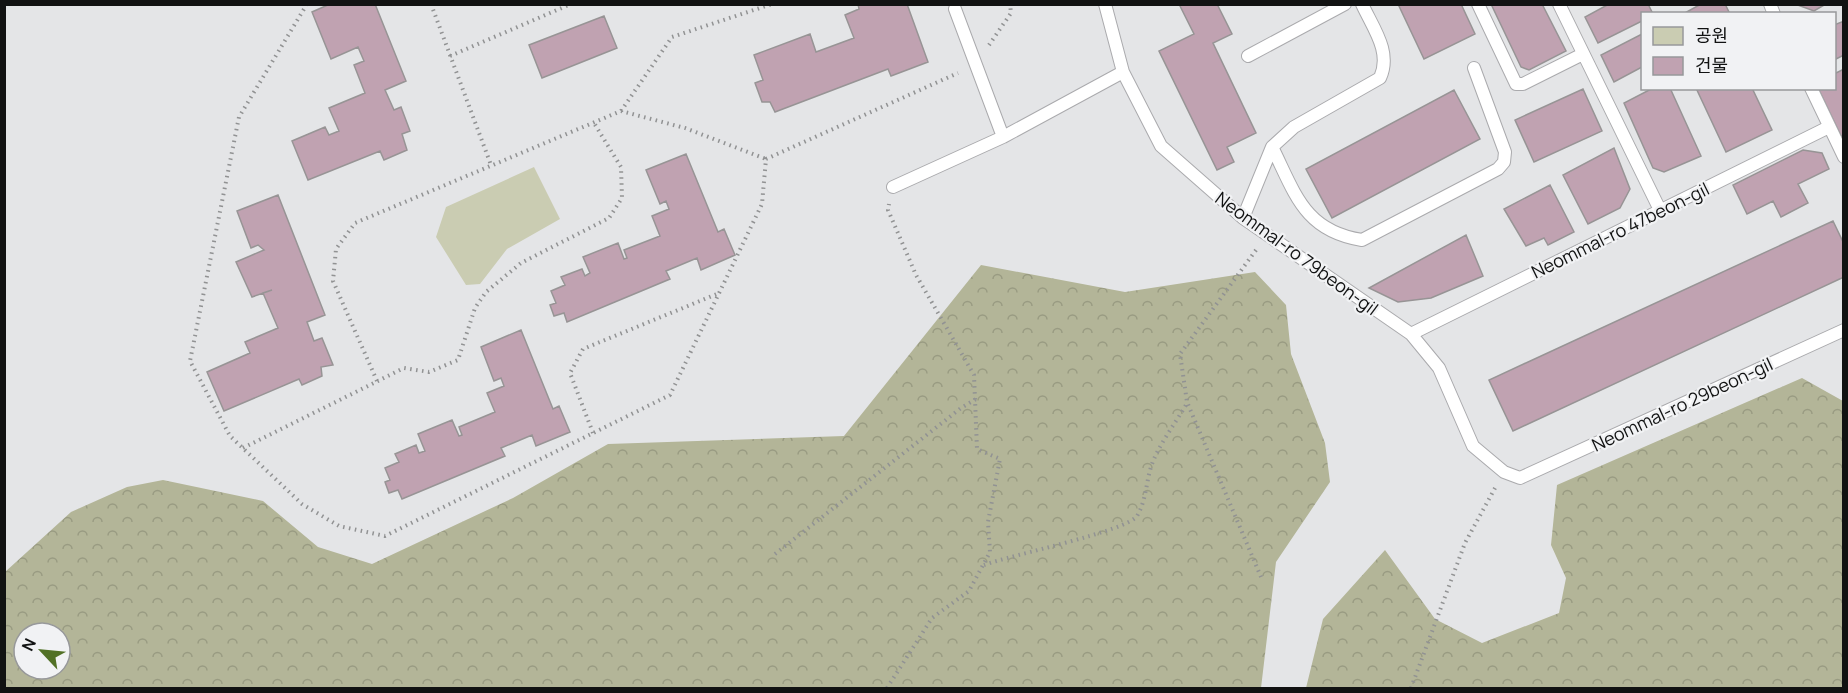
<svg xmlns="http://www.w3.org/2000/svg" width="1848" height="693" font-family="Manrope,'Noto Sans KR',sans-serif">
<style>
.forest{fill:url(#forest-crowns);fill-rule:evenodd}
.park{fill:#caccb2}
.building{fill:#c0a2b1;stroke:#979495;stroke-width:1.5}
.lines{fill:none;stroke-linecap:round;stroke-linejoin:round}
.lane-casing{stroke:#aaaaad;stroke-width:14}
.path{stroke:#919293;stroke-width:4;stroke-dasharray:1.5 4.5;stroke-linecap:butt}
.lane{stroke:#fff;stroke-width:12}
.labels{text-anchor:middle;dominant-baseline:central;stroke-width:4.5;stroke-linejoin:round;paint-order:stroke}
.street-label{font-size:18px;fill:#111212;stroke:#f1f2f4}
</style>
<defs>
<pattern id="forest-crowns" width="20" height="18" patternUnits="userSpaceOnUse" patternTransform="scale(1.5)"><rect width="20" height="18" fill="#b3b598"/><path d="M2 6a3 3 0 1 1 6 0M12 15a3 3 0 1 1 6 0" fill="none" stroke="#999b82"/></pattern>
</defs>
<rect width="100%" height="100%" fill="#e4e5e7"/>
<path class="forest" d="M981 265 1125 292 1255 272 1286 305 1291 354 1325 443 1330 482 1276 562 1261 688H5V572L71 512 127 487 163 480 263 501 318 547 372 564 513 498 608 444 844 436ZM24 633H60V669H24Z
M1802 378 1843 401V688H1306L1323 619 1385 550 1435 619 1482 643 1559 613 1566 578 1551 545 1557 485Z"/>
<path class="park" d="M534 167 560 219 507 249 480 284 466 285 436 237 446 207Z"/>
<path class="building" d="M330 4H375L406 81 385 90 394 110 401 107 410 131 402 134 407 150 384 160 380 151 308 180 292 141 325 127 329 135 339 131 329 108 365 93 354 65 364 61 358 47 331 59 312 12Z
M858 4H907L928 62 891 76 888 69 775 112 770 102H762L755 83 763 80 754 55 810 34 816 52 854 38 845 15 859 9Z
M1179 4H1217L1232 34 1213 43 1256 133 1227 147 1234 162 1217 170 1159 51 1194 34Z
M1398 4H1461L1475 34 1424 59Z
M1491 4H1542L1566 51 1529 70 1521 67Z
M1609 4H1648L1653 14H1642V21L1598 43 1585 17Z
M1701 4H1725L1730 14H1683Z
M1795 4H1826L1814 11Z
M604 16 617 48 542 78 529 45Z
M1844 21V55L1834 60V25Z
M1642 34V67L1614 82 1601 55Z
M1844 69V135L1841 136 1818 88H1834V74Z
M1653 88H1670L1701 156 1664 172 1653 168 1624 103Z
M1696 88H1752L1772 130 1726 152Z
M1583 89 1602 131 1534 162 1515 120Z
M1454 90 1480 139 1332 218 1306 169Z
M1614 148 1630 189 1620 208 1588 224 1563 175Z
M1803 150 1822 153 1829 169 1798 184 1808 203 1781 217 1773 201 1747 214 1733 185Z
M686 154 718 232 724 229 735 255 701 270 697 258 666 271 670 279 567 322 564 313 554 316 550 305 556 303 551 291 565 285 561 277 582 269 585 276 590 273 583 257 618 243 624 259 627 258 624 250 660 236 652 216 669 209 666 201 660 204 646 170Z
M1550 185 1574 232 1548 245 1544 238 1526 246 1504 209Z
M278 195 325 315 307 322 314 341 322 338 333 365 321 367 322 376 302 385 299 379 224 411 207 372 250 353 245 342 278 328 263 293 272 290 252 297 236 262 264 250 258 245 251 248 237 211Z
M1833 221 1844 244V277L1513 431 1489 380Z
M1466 235 1483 276 1431 298 1398 302 1369 288Z
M521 330 553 409 559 406 570 432 536 446 532 435 501 448 505 456 402 499 398 490 389 493 385 482 390 480 385 468 399 462 395 454 416 445 419 453 425 451 418 434 452 420 459 436 462 435 459 427 495 412 487 393 504 386 501 378 494 381 481 347Z"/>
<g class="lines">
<g class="lane-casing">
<path id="lane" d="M1105 4 1123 72 1161 146 1243 218 1411 334 1439 368 1473 446 1504 472 1520 478 1844 330
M1478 4 1516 84H1523L1583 54
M1559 4 1660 210
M1770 4 1774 14
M955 9 1003 137
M1248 56 1345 4
M1811 88 1844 157
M1272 147C1295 193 1304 231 1362 240L1498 169 1504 162 1505 152 1474 68
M893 187 1003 137 1123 72
M1243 218 1272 147 1294 127 1380 78C1392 52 1373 28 1362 4
M1411 334 1829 127"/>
</g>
<path class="path" d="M307 4 239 117 190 361 230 436 302 504 339 526 385 536 670 395 762 204 766 159 958 73
M431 4 491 165
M989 45 1011 13 1010 4
M450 56 571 4
M621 111 672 37 772 4
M1256 250 1180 354 1187 402 1261 577
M377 381 333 281 336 249 355 223 621 111 685 128 766 159
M593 433 570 373 583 349 717 294
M243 448 404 368 429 372 458 360 475 308 486 292 521 263 609 218 622 198 621 167 594 123
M775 554 961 408 976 399
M984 565C1011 555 1127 531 1137 516 1146 501 1146 483 1151 467 1158 445 1176 423 1187 403
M887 688 932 618 969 591 990 552 988 522 1000 459 977 449 974 375 916 275 888 210 889 204
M1411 688 1465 543 1495 488"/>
<use href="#lane" class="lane"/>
</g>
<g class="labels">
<g class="street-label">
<text transform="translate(1620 230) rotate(-26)">Neommal-ro 47beon-gil</text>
<text transform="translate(1297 253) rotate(36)">Neommal-ro 79beon-gil</text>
<text transform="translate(1682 404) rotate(-25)">Neommal-ro 29beon-gil</text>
</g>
</g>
<rect width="1848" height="693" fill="none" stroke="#111212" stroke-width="12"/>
<rect x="1641" y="12" width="195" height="78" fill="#f1f2f4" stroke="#97989a" stroke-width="1.5"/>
<rect x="1653" y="27" width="30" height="18" fill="#caccb2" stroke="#97989a" stroke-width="1.5"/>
<text x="1695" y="42" font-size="18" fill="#111212">공원</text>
<rect x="1653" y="57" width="30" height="18" fill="#c0a2b1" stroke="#97989a" stroke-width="1.5"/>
<text x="1695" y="72" font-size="18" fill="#111212">건물</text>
<g transform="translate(42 651) rotate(296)"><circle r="28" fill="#f1f2f4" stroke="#97989a" stroke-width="1.5"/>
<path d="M0-4.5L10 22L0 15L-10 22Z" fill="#527126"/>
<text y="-9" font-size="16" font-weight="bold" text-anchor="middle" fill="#111212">N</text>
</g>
</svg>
